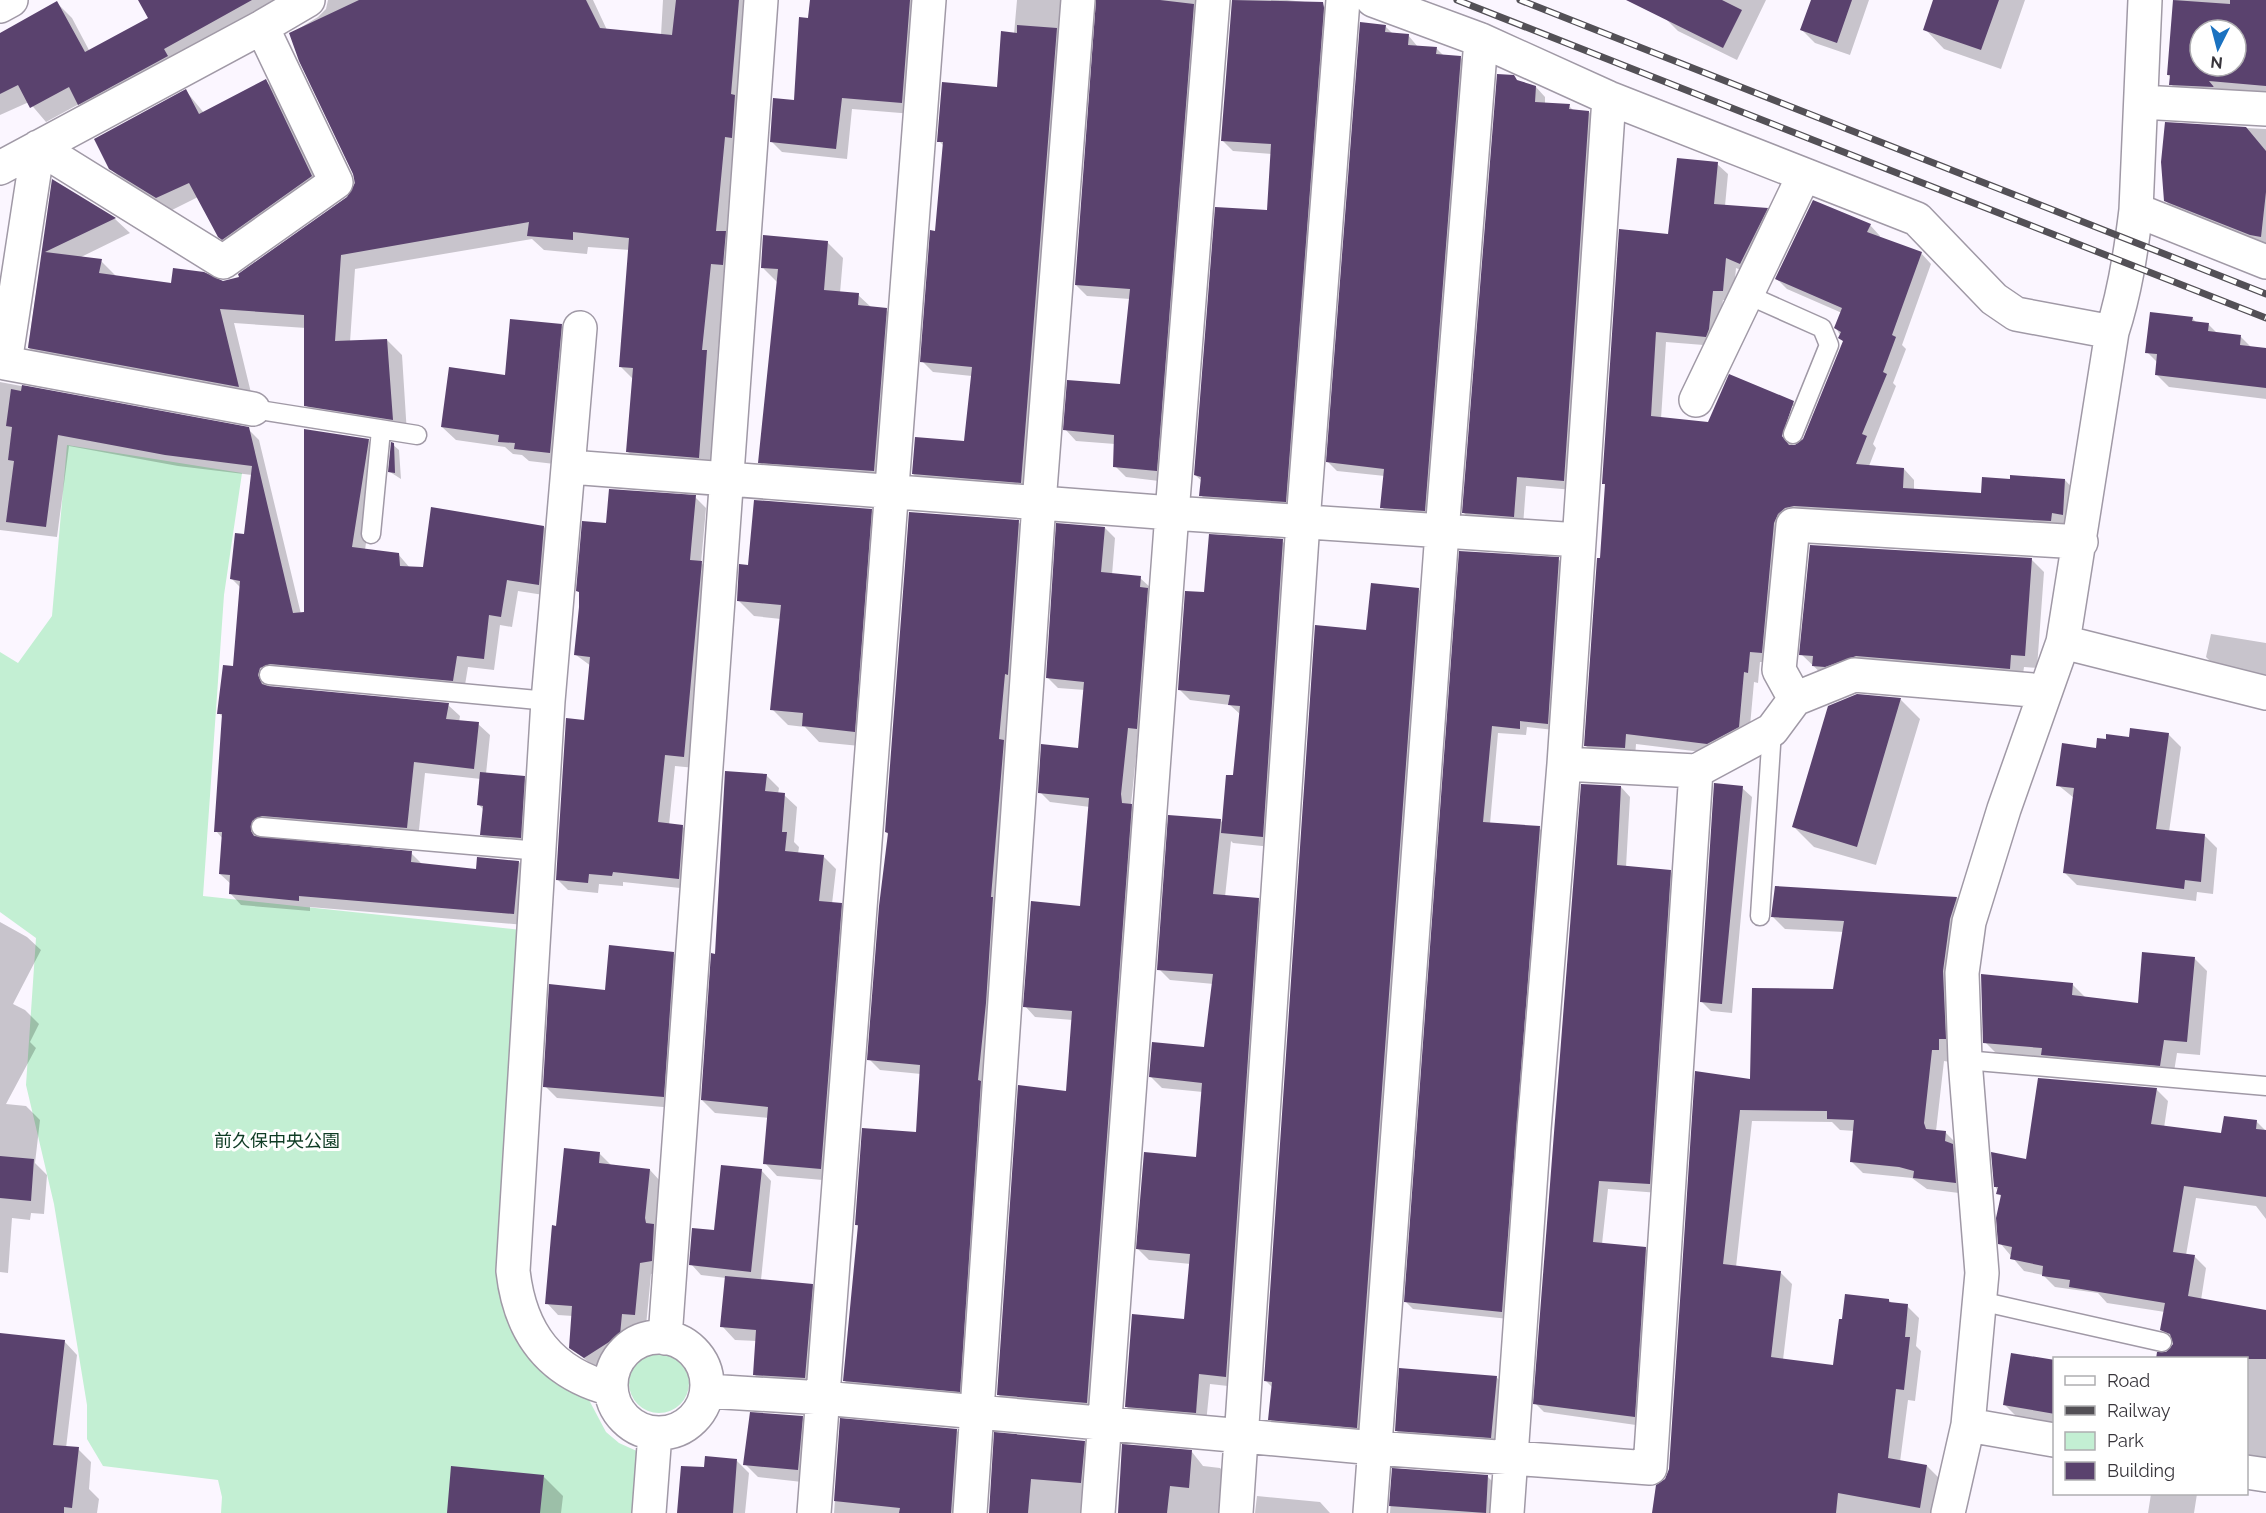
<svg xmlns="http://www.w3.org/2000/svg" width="2266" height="1513" font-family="Raleway,'Noto Sans JP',sans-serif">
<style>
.green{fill:#c3efd3}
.shadow{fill:#0003;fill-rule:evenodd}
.building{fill:#5a426e;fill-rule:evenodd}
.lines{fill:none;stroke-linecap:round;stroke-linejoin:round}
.lane-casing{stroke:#a099a6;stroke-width:21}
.street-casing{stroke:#a099a6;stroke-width:36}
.lane{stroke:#fff;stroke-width:18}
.street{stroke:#fff;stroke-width:33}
.rail-casing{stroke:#535056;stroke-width:7}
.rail{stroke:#fff;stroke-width:4.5;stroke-dasharray:14;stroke-linecap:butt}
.labels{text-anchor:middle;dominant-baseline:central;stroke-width:6;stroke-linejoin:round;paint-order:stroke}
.park-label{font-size:18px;fill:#0e3b24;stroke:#fff}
</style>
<rect width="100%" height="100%" fill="#fbf6ff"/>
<path class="green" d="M67 445 242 473 224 595 203 896 521 930 501 1293 510 1325 525 1350 550 1377 589 1400 606 1432 619 1443 639 1452 636 1513H221L222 1497 218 1480 103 1466 87 1439V1405L54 1204 26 1085 36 938 0 912V652L18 663 52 616Z
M629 1383a30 30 0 1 1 60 0a30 30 0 1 1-60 0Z"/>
<path class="shadow" d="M140 0H311L94 119 79 104 46 122 29 102 0 115V35L57 3 72 18 90 52 150 18Z
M328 0H593L607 30 661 35 663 0H744V6L753 15 717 362 722 367 713 472 643 467 628 452 633 379 620 366 630 250 588 247 587 254 544 250 532 239 355 269 350 342 387 340 402 355 407 434 321 420 306 405V328L234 323 253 401 43 362 28 347 53 182 115 219 130 233 79 258 101 261 116 276 172 285 223 282 242 278 240 275 354 192V174L290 34 318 17 326 9Z
M811 0H925L913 114 852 109 847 159 782 152 771 141 795 102Z
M1017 0H1074L1031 493 924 485 913 474 965 442 972 376 933 372 922 361 945 147 939 141 998 89 1014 34Z
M1098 0H1209L1167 482 1126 477 1115 466V444L1076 441 1065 429 1121 386 1130 299 1087 296 1076 285Z
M1233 0H1287L1322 4 1333 15 1296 512 1212 507 1201 495 1202 481 1195 475 1269 212 1272 154 1233 151 1222 140Z
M1673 0H1766L1737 60 1678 31 1665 18Z
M1812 0H1869L1850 55 1815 43 1802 30Z
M1935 0H2025L2001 69 1944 49 1925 29Z
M2175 0H2266V100L2181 95 2171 84V78L2168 75ZM2200 30H2236V66H2200Z
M1385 26 1393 34 1408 35 1418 47 1436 48 1444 56 1460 57 1470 67 1434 520 1391 517 1382 507 1385 476 1337 471 1328 462Z
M266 81 279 94 324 189 233 249 219 236 198 197 170 211 124 182 110 168 186 91 204 113Z
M1519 83 1536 87 1545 97V104L1569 106 1574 111 1589 112 1598 122 1574 490 1526 486 1523 526 1474 523 1464 513Z
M2166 124 2266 129V246L2176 211 2165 200Z
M1717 164 1728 174 1725 206 1767 209 1777 219 1751 274 1736 268 1733 301 1723 300 1716 346 1666 342 1661 419 1709 424 1793 403 1804 413 1792 446 1804 440 1844 342 1836 328 1842 313 1787 289 1777 279 1870 225 1880 236 1879 238 1921 253 1931 264 1902 345 1906 349 1893 383 1896 386 1873 444 1876 448 1869 466 1904 469 1914 480V490L1982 495 2065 480 2075 491 2073 525 2062 523 2061 531 1805 516 1772 662H1760L1758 683 1754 682 1749 737 1718 754 1636 744 1635 758 1596 756 1586 746 1607 486 1603 483 1669 236ZM1791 406H1794L1781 444 1778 443Z
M827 242 843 258 840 293 858 295 872 308 886 310 902 326 890 486 775 478 759 462 778 283 762 267Z
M2192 318 2198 324 2209 325 2218 334 2241 337 2252 348 2266 349V399L2169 387 2156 374 2158 363 2147 352Z
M561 326 574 339 563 465 529 461 522 455 513 454 505 447 456 440 442 427 506 377Z
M0 382 248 429 259 440 301 614 306 613 368 440 379 452 365 550 398 554 410 568H424L544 527 555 538 550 596 518 591 512 627 500 625 494 670 468 667 464 691 271 679 268 688 448 705 460 716 459 722 478 724 490 735 486 774 524 778 530 784 526 844 487 840 481 834 484 810 479 805 481 779 425 773 418 839 262 832V838L411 853 423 865 477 870 519 862 530 873 525 925 310 907V911L241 905 230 893 231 884 220 874 223 839 216 831 224 718 219 713 235 667 241 588 232 579 245 536 252 475 178 466 69 446 57 537 0 530Z
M392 444 399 450 401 479 390 472Z
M695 497 706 508 701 563 712 573 695 768 675 766 669 825 682 826 693 837 690 889 623 882V886L599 884 598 893 568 890 557 879 585 721 591 666 576 655 581 594 578 591 607 525Z
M871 510 887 526 870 747 819 742 805 727 788 725 772 709 781 619 754 616 738 600 749 567Z
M1018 522 1029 532 970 1402 855 1391 844 1380 859 1227 856 1225 917 1134 921 1074 880 1070 869 1059 889 835 886 832Z
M1105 528 1115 538 1112 575 1140 578 1151 588 1147 738 1138 737 1131 805 1141 816 1097 1413 1009 1405 998 1394 1068 1093 1073 1020 1035 1017 1025 1006 1082 908 1090 807 1050 802 1040 792 1079 749 1085 690 1058 688 1047 677Z
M1282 541 1293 552 1273 847 1233 843 1231 841 1225 897 1258 900 1269 911 1237 1387 1210 1384 1206 1423 1137 1417 1126 1406 1186 1321 1191 1264 1149 1260 1138 1249 1198 1158 1203 1092 1162 1088 1151 1077 1206 1048 1214 984 1170 980 1159 969 1220 820 1223 823 1234 777 1241 715 1230 705 1190 700 1179 689 1205 594Z
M1461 552 1558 559 1566 566 1554 730 1527 727 1526 735 1498 733 1490 824 1539 828 1546 835 1509 1319 1413 1309 1406 1302Z
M2031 559 2044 572 2037 668 2024 667 2022 682 1826 678 1801 654Z
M1418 589 1428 598 1366 1436 1279 1428 1270 1419 1273 1388 1265 1380 1368 631Z
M2211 634 2266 643V676L2212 663 2206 657Z
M1900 699 1920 719 1876 865 1814 847 1794 827Z
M2168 734 2181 747 2169 832 2204 835 2217 848 2213 894 2197 892 2196 901 2077 885 2064 872 2074 798 2058 785 2097 750 2130 739Z
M726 772 766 775 779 788 778 794 784 795 797 807 794 842 799 847 798 854 823 856 836 869 832 904H841L854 917 834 1181 777 1176 765 1163 769 1118 715 1113 702 1100 716 955Z
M1621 787 1630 797 1626 867 1670 871 1679 881 1659 1193 1608 1189 1602 1244 1645 1248 1654 1258 1643 1426 1544 1412 1535 1403Z
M1742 788 1752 797 1732 1013 1711 1011 1701 1001Z
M1957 898 1968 910 1950 1062 1944 1061 1936 1131 1945 1132 1957 1144 1967 1194 1927 1189 1912 1178 1863 1173 1851 1161 1855 1131 1840 1130 1832 1122 1752 1121 1736 1267 1780 1272 1792 1284 1783 1360 1835 1366 1889 1300 1892 1304 1907 1306 1919 1318 1916 1346 1921 1351 1915 1401 1908 1400 1900 1462 1927 1466 1939 1478 1932 1513H1647H1654L1670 1470 1696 1073 1752 1080 1835 991 1844 932 1785 929 1773 917Z
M0 922 27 937 41 950 13 1004 25 1010 39 1024 30 1042 36 1048 6 1104 26 1106 40 1120 35 1163 47 1175 44 1214 31 1213 30 1220 12 1218 8 1273 0 1272Z
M673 953 686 965 675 1108 557 1098 545 1086 606 992Z
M2194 958 2207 971 2200 1055 2177 1053 2173 1078 1998 1055 1985 1042 2072 984 2086 998 2139 1004Z
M2156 1089 2168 1101 2164 1128 2223 1135 2256 1121 2266 1131V1219L2256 1206 2196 1198 2186 1255 2194 1256 2206 1268 2201 1300 2266 1312V1462L2246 1459V1358L2175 1344 2162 1330 2165 1312 2107 1303 2098 1293 2055 1287 2043 1275 2024 1271 2000 1243 2002 1198 1995 1186 2028 1161Z
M599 1153 611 1165 650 1170 661 1182 656 1228 665 1237 663 1272 651 1274 646 1326 633 1325 631 1347 597 1369 570 1347 573 1316 558 1315 547 1303 557 1227Z
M761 1170 771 1181 761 1280 812 1285 825 1298 818 1391 767 1387 754 1374 757 1341 735 1340 722 1326 726 1278 701 1275 691 1264Z
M0 1334 64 1341 77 1355 66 1448 78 1449 91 1462 89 1489 99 1499 97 1513H0Z
M2054 1361V1423L2016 1416 2004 1404Z
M1496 1377 1510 1390 1504 1450 1409 1443 1396 1430Z
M802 1417 815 1430 811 1483 758 1477 745 1464Z
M841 1420 956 1430 968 1442 963 1513H834Z
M996 1434 1084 1442 1096 1454 1091 1513H990Z
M1192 1452 1203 1466 1220 1468 1232 1480 1231 1513H1118Z
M737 1461 749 1473 745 1513H680L705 1469Z
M1393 1470 1487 1476 1499 1488 1498 1513H1390Z
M544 1477 563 1496 561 1513H448Z
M2151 1494H2197L2194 1513H2148Z
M1257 1496 1320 1502 1330 1513H1255Z"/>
<path class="building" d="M138 0H252L164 49 168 56 78 105 69 87 30 108 18 85 0 94V33L57 1 85 52 148 18Z
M359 0H586L600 28 672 35 676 0H739L731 94 735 95 732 138 725 137 716 231H726L723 265 711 264 702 350H707L699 458 626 452 633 368 619 367 629 238 573 232V240L527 236 529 222 341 255 335 341 387 339 393 420 304 406V315L220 309 239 387 28 348 52 179 116 218 45 252 102 259 99 273 171 283 173 268 204 272 223 281 239 277 238 274 347 197 355 183 353 174 299 61 289 33Z
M810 0H910L902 103 842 98 836 149 770 142 773 98 794 100 799 17 808 18Z
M1096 0H1160L1194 4 1157 471 1113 467 1114 435 1063 430 1067 380 1120 384 1130 289 1075 285Z
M1232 0 1323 2 1324 8 1286 502 1199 496 1201 477 1194 475 1215 207 1267 210 1271 144 1221 141Z
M1626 0H1722L1742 10 1723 48Z
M1811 0H1852L1837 43 1800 30Z
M1933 0H1999L1981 50 1923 30Z
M2173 0 2230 4V0H2266V86L2209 81 2214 87 2169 85 2170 75H2167ZM2200 30H2236V66H2200Z
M1360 22 1386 25 1385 32 1409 34 1408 45 1437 47 1436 54 1461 56 1425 511 1380 508 1384 469 1326 462Z
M1017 25 1057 28 1021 483 912 474 915 437 964 441 972 367 920 362 930 230 935 231 943 142H937L942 82 997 87 1001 31 1017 33Z
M1497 74 1514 75 1517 80 1536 86 1535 102 1570 104 1569 109 1589 111 1564 481 1517 477 1514 517 1462 513Z
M266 79 312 176 222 240 218 237 189 183 156 198 109 169 94 139 186 89 199 114Z
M2165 122 2246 127 2266 151V192L2261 237 2250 235 2164 201 2161 162Z
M1677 158 1718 162 1714 204 1768 208 1740 264 1726 258 1723 291H1713L1709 329 1706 337 1656 332 1651 416 1708 422 1729 374 1794 401 1782 436 1789 445H1795L1803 439 1843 341 1838 338 1841 332 1834 328 1842 308 1775 279 1813 200 1871 224 1867 232 1922 252 1892 335 1896 337 1883 372 1887 374 1862 434 1867 436 1856 464 1904 468 1903 488 1981 493 1982 477 2010 479V475L2065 479 2063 515 2052 513 2051 521 1794 506 1785 508 1778 514 1774 523 1762 653 1750 652 1748 673 1744 672 1739 727 1707 744 1626 734 1625 748 1584 746 1597 558H1600L1605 484H1602L1619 229 1668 234Z
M763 235 828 241 824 290 859 293 858 305 887 308 874 471 758 463 778 269 761 268Z
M2150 312 2193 317 2192 321 2209 323 2208 331 2241 335 2240 345 2266 348V388L2155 375 2157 354 2145 353Z
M510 319 562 324 550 453 514 449 515 443 498 442 499 435 441 427 449 367 505 375Z
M22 385 249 427 293 613 304 612V429L369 439 352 547 399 553 400 566 423 567 431 507 544 526 539 585 507 580 501 617 489 615 484 659 457 656 453 681 270 664 260 668 258 675 262 684 268 686 449 703 446 719 479 722 474 769 414 762 407 828 262 816 252 821 251 831 254 836 412 851 411 862 476 869 477 857 519 861 514 914 299 896V901L229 894 230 875 219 874 222 832H214L222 714H217L223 665 233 666 240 581 230 579 235 533 244 534 252 466 165 455 58 435 46 527 6 522 14 461 8 460 12 427 6 426 11 389 21 391Z
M391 442 394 443 395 473 388 472Z
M609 489 696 495 690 560 702 561 684 757 665 755 658 822 683 825 679 879 613 872 612 876 589 874 588 883 556 880 566 718 584 720 590 657 574 655 579 607V592L576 591 582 521 606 523Z
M754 500 872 509 855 732 802 726 803 713 770 710 781 605 737 601 739 564 748 565Z
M909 512 1019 520 1008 675 1005 674 999 739 1004 740 991 897H993L986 1003 978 1080 981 1081 960 1392 843 1381 858 1225H855L862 1128 916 1132 920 1065 867 1060 879 906 888 833 885 832Z
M1056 523 1105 527 1101 572 1141 576 1140 587 1148 588 1137 729 1128 728 1121 794 1122 803 1132 804 1087 1403 997 1395 1018 1085 1066 1091 1072 1011 1023 1007 1031 901 1080 906 1089 798 1038 793 1041 744 1078 748 1084 682 1046 678Z
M1209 534 1283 539 1263 837 1221 833 1226 775H1233L1240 706 1228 705 1230 695 1178 690 1185 591 1204 592Z
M1810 545 2032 558 2025 656 2011 655 2010 669 1856 656 1825 667 1812 666 1813 656 1799 655Z
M1459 551 1559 557 1548 724 1520 721V729L1492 726 1483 822 1540 826 1502 1312 1404 1302Z
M1371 583 1419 588 1357 1428 1268 1420 1272 1382 1264 1381 1315 625 1366 630Z
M1857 694 1901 698 1857 847 1792 827 1828 706Z
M2130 728 2169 733 2156 829 2205 834 2201 882 2185 880 2184 889 2063 873 2074 788 2056 786 2062 743 2096 748 2097 738 2106 739V734L2129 737Z
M725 771 767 774 765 791 785 793 782 832H787L785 851 824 855 819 901 842 903 821 1169 763 1164 768 1107 701 1100 711 953 715 954Z
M480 772 525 776 521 838 480 835 483 806 477 805Z
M1714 783 1743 786 1722 1004 1700 1002Z
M1581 784 1621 786 1617 865 1671 870 1650 1184 1599 1181 1593 1242 1646 1247 1635 1417 1533 1404Z
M1168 815 1221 819 1213 894 1259 898 1226 1377 1199 1374 1196 1413 1125 1407 1132 1314 1184 1319 1190 1254 1136 1249 1144 1152 1196 1157 1202 1083 1149 1077 1152 1042 1204 1047 1213 974 1157 970Z
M1775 886 1957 897 1950 919 1943 971 1946 1039H1939V1050H1932L1924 1123 1926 1129 1946 1131 1945 1141 1953 1144 1956 1183 1913 1178 1914 1171 1899 1167 1850 1162 1854 1120 1827 1119V1111L1740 1110 1723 1264 1781 1271 1771 1357 1833 1365 1839 1319H1842L1845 1294 1889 1299V1302L1908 1304 1905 1337H1910L1904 1390 1896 1389 1888 1458 1927 1465 1920 1508 1838 1493 1836 1513H1652L1656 1485 1665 1479 1669 1469 1695 1071 1750 1079 1752 988 1833 989 1844 921 1771 917Z
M609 945 674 952 664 1097 543 1087 549 984 605 990Z
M2142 952 2195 957 2187 1042 2164 1040 2160 1066 2041 1055 2042 1048 1983 1043 1981 974 2073 983 2072 995 2138 1003Z
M2038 1078 2157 1088 2151 1124 2221 1133 2224 1116 2257 1120 2256 1129 2266 1130V1197L2184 1186 2173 1252 2195 1255 2188 1296 2266 1310V1359H2156L2157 1352H2166L2173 1344 2170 1334 2160 1330 2165 1303 2069 1287 2070 1280 2042 1276 2043 1266 2010 1259 2012 1247 1998 1244 1996 1218 2001 1195 1996 1194 1998 1187H1994L1991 1152 2026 1159Z
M564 1148 600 1152 599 1163 650 1169 645 1218 646 1223 654 1224 652 1261 640 1263 635 1315 622 1314 620 1335 584 1358 569 1348 572 1306 545 1304 552 1225 556 1226Z
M0 1156 34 1159 31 1201 0 1198Z
M721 1165 762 1169 751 1272 689 1265 692 1228 714 1230Z
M725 1276 813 1284 805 1378 753 1375 756 1330 720 1327Z
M0 1333 65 1340 53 1445 79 1447 72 1508 64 1507V1513H0Z
M2011 1353 2055 1360V1414L2003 1405Z
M1399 1368 1497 1376 1491 1438 1395 1431Z
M750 1412 803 1416 798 1470 743 1465Z
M840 1418 957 1429 951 1513H899L900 1508 834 1501Z
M994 1432 1085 1441 1081 1483 1031 1479 1028 1513H989Z
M1122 1444 1192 1450 1189 1488 1170 1486 1167 1513H1118Z
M705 1456 737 1459 733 1513H677L681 1466 704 1467Z
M451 1466 544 1475 540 1513H447Z
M1392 1468 1488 1475 1486 1513 1389 1506Z"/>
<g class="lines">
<g class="lane-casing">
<path id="lane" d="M1748 295 1822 328 1829 345 1793 434
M253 409 417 435
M371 534 381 430
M269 675 548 701
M261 827 539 851
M1760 916 1772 730
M1965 1060 2266 1086
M1980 1301 2162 1342"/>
</g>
<g class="street-casing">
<path id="street" d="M1373 0 1481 40 1609 98 1917 219 1994 299 2016 314 2112 332
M0 6 11 0
M2141 102 2266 109
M0 168 262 27 308 0
M2136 210 2266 262
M580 328 548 701 513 1271C520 1333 550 1373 611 1389
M1696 400 1804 175
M253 409 5 363 38 147 223 262 336 182 262 27
M570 467 1172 513 1579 540
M2063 642 2266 693
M1795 699 1779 670 1793 525 2081 542
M1564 764 1696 771 1772 730 1795 699 1854 675 2044 691
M611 1385a48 48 0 1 1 96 0a48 48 0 1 1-96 0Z
M665 1338 761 0
M707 1391 823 1398 1375 1448 1650 1468 1696 771
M1968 1425 2054 1440
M2246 1472 2266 1475
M649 1513 655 1433
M814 1513 929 0
M970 1513 1039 503 1078 0
M1098 1513 1172 513 1213 0
M1236 1513 1303 522 1343 0
M1370 1513 1442 532 1481 40
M1507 1513 1534 1129 1564 764 1609 98
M1948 1513 1968 1425 1982 1273 1965 1060 1962 973 1969 922 2004 809 2063 642 2112 332C2125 292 2131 252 2136 210L2145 0"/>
</g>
<use href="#lane" class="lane"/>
<use href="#street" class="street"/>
<g class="rail-casing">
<path id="rail" d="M1457 0 2266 318
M1520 0 2266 294"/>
</g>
<use href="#rail" class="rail"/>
</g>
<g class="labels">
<g class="park-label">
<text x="277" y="1140">前久保中央公園</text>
</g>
</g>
<rect x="2053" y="1357" width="195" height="138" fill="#ffffff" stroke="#afaeb1" stroke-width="1.5"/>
<rect x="2065" y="1376" width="30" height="9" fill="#ffffff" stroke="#afaeb1" stroke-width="1.5"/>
<text x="2107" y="1387" font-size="18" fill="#38353b">Road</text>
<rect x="2065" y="1406" width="30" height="9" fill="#535056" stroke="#afaeb1" stroke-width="1.5"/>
<text x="2107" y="1417" font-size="18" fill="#38353b">Railway</text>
<rect x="2065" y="1432" width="30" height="18" fill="#c3efd3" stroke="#afaeb1" stroke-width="1.5"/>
<text x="2107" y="1447" font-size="18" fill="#38353b">Park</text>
<rect x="2065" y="1462" width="30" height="18" fill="#5a426e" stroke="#afaeb1" stroke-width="1.5"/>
<text x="2107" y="1477" font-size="18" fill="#38353b">Building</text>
<g transform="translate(2218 48) rotate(186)"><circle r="28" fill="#ffffff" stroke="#afaeb1" stroke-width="1.5"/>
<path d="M0-4.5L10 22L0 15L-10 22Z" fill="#1b72c0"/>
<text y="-9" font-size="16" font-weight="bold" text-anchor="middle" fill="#38353b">N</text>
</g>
</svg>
